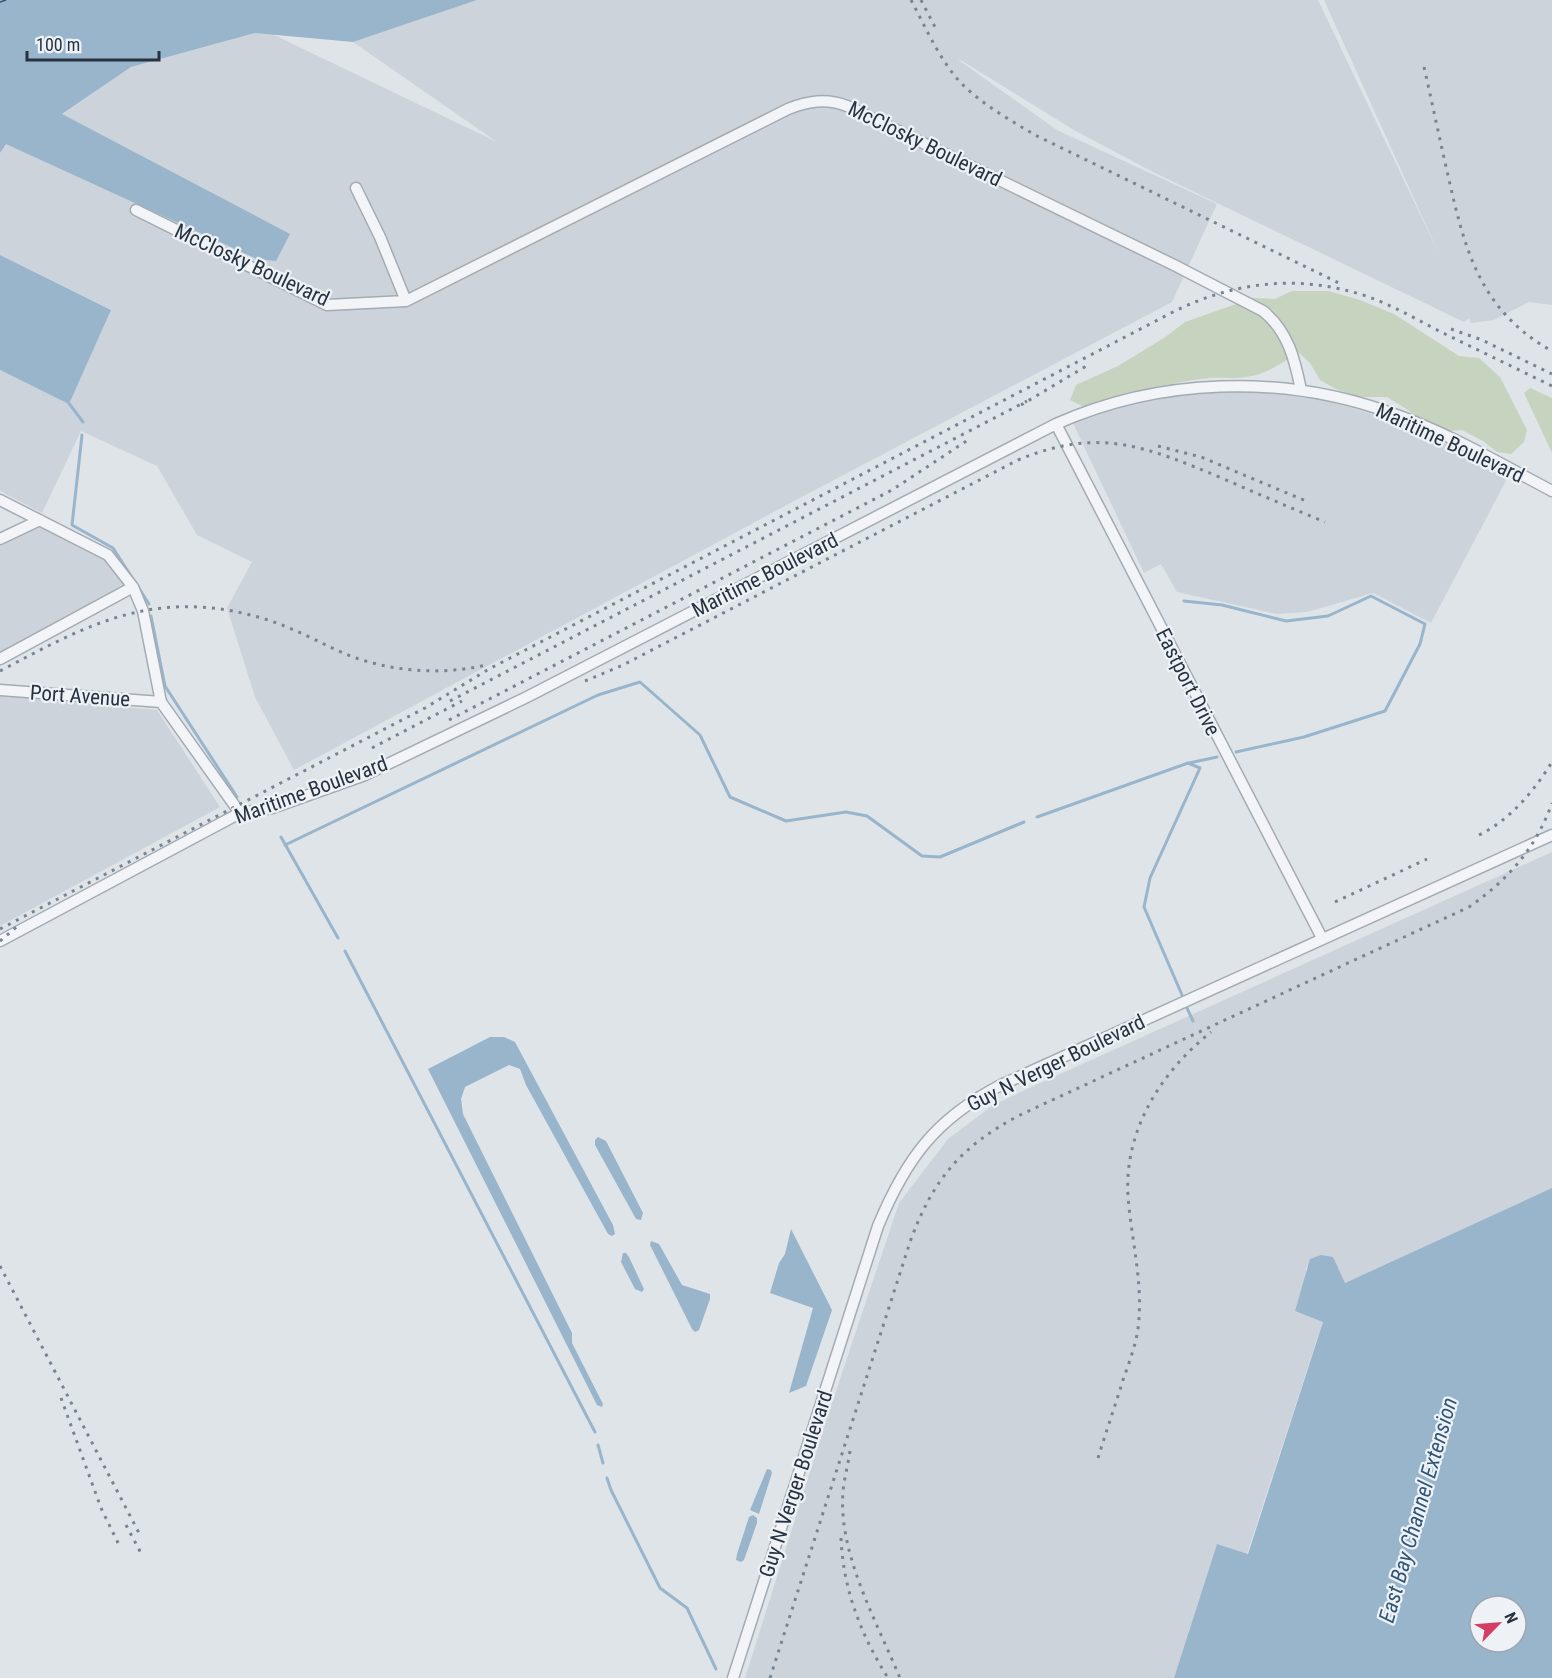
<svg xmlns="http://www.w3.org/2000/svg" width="1552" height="1678" font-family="'Roboto Condensed',sans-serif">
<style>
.built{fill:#cdd3db}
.green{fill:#c6d3bf}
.water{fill:#98b5cb;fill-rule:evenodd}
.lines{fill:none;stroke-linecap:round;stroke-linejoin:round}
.stream{stroke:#98b5cb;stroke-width:3}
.ferry{stroke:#2f5677;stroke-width:1.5;stroke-dasharray:8 6;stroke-linecap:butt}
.minor-casing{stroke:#a4abb3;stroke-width:13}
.minor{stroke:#f2f4f7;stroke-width:10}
.rail{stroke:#778593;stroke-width:3;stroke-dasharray:3 6;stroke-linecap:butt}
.labels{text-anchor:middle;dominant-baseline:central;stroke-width:4.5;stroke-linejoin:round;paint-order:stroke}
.street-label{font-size:21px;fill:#273341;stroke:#eef2f6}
.water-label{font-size:22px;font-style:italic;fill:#2f5677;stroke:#eef2f6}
</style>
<rect width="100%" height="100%" fill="#dfe4e9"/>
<path class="built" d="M477 0H1318L1441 258 1324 0H1552V305L1529 302 1494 320 1471 323 1469 318 1464 322 1153 172 1074 130 959 59 960 61 1057 130 1217 204 1172 302 796 500 294 770 255 697 227 608 252 562 197 535 157 466 81 431 42 513 0 491V370L69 403 111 310 0 255V153L5 143 61 115 131 67 255 33 272 34 497 142 353 42Z
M1245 392 1302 394 1394 420 1443 438 1509 475 1431 623 1373 593 1307 612 1276 614 1177 592 1161 564 1144 573 1072 421 1170 393Z
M39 526 99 556 111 565 124 586 0 652V546Z
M0 696 157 710 220 807 0 926Z
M1552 852V1188L1345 1283 1306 1267V1275L1295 1311 1323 1321 1247 1554 1217 1544 1174 1678H745L829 1412 899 1203 948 1139 992 1106 1027 1089Z"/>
<path class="green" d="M1292 291H1328L1360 300 1394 314 1459 356 1479 358 1500 377 1527 430 1524 442 1511 454 1497 452 1483 441 1462 430 1449 431 1425 426 1408 410 1387 397H1361L1338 390 1320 380 1310 363 1298 352C1282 364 1266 374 1246 377 1234 379 1221 377 1209 378 1168 383 1122 393 1084 407L1070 400 1076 385 1118 366 1164 338 1185 322 1253 298 1275 299Z
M1530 388 1552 398V453L1524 393Z"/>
<path class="water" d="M0 0H477L353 42 255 33 131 67 62 114 290 234 276 261 257 259 6 144 0 153Z
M0 255 111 310 69 404 0 370Z
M490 1037H504L515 1042 613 1225 615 1234 612 1236 608 1234 526 1085 520 1069 509 1065 465 1087 461 1099 463 1114 572 1333V1343L603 1404 602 1407 597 1405 428 1069Z
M598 1137 606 1141 643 1213 641 1220 636 1219 595 1145V1140Z
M1552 1188V1678H1174L1217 1544 1248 1554 1323 1322 1295 1311 1310 1259 1321 1255 1333 1257 1345 1283ZM1480 1606H1516V1642H1480Z
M791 1229 832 1310 806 1386 789 1393 813 1308 770 1293 779 1263 785 1254Z
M651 1241 659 1244 682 1285 710 1294V1299L699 1330 695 1332 692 1329 650 1245Z
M623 1253H626L629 1257 644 1289 642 1292 635 1289 621 1262Z
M767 1469 771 1470 772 1473 759 1514 750 1510Z
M753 1515 757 1518V1523L744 1560 741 1562 736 1560 737 1554 749 1517Z"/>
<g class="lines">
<path class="stream" d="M68 402 83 422
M82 435 72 525 113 548 149 604
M1184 601 1222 605 1286 621 1328 616 1371 596 1425 624 1420 644 1385 711 1304 737 1236 752
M151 616 165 686 237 797
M1189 763 1217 757
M1037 817 1188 763 1200 768 1150 878 1144 907 1182 995
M281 837 338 938
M285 845 598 695 640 682 700 735 730 797 786 821 846 812 867 816 922 856 940 857 1024 822
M345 951 595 1432
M1187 1008 1193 1021
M598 1445 603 1463
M607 1478 611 1490 660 1588 687 1608 716 1669"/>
<path class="ferry" d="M0 2 6 0"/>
<g class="minor-casing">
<path id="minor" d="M136 210 327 305 406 301 380 237 356 188
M406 301 788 109C808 101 826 98 847 106L1174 265 1263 311C1288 331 1295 360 1301 390
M1056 424 1322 938
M0 500 108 555 133 587 143 611 161 702 240 813
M0 539 40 520
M0 659 133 587
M0 690 161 702
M0 941 240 813 272 808 365 775 527 697 1056 424C1159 378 1281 374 1388 412 1445 431 1499 463 1552 491
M733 1678 878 1226C906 1159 935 1119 1001 1085L1552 835"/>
</g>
<use href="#minor" class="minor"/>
<path class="rail" d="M911 0C926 28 940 61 962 84 983 105 1010 120 1035 135L1341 284
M921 0 935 27
M1424 67C1432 102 1439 136 1447 171 1464 246 1478 310 1552 351
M1451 329 1482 340 1552 374
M1021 405 1088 365
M1158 446 1201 457 1306 501
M0 671C78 630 140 594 233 611 252 615 271 620 289 628 312 637 333 650 356 658 397 672 444 675 486 665
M585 681 623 665 1018 460C1100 426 1147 447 1224 479 1258 494 1291 508 1325 522
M450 701 1027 401
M449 720 892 490 971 438
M372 748 462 701
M1479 835C1510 820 1534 791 1552 762
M1335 902 1427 859
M0 929 425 708 489 669 1171 313C1234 281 1299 274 1366 296 1392 305 1416 319 1441 332 1478 350 1515 368 1552 386
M0 941 19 925
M0 1266 139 1533
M61 1398 101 1508 120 1547
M850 1451C848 1465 844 1479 843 1492 838 1554 877 1622 900 1678
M1098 1458C1106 1432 1115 1406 1123 1380 1130 1360 1138 1340 1139 1318 1142 1278 1131 1237 1128 1196 1124 1130 1161 1072 1211 1032
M126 1525 142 1555
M841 1538C843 1589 861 1635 888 1678
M770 1678 910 1242C933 1179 961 1146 1020 1115L1469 907C1508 880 1536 848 1552 803"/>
</g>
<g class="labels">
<g class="street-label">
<text transform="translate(925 144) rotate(26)">McClosky Boulevard</text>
<text transform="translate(252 265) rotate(25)">McClosky Boulevard</text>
<text transform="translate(1450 443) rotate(25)">Maritime Boulevard</text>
<text transform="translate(765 575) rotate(-27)">Maritime Boulevard</text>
<text transform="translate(1188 682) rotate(63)">Eastport Drive</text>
<text transform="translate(80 696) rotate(4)">Port Avenue</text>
<text transform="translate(311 790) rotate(-20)">Maritime Boulevard</text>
<text transform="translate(1056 1063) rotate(-26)">Guy N Verger Boulevard</text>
<text transform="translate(796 1484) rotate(-72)">Guy N Verger Boulevard</text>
</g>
<g class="water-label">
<text transform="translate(1418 1510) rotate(-74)">East Bay Channel Extension</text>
</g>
</g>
<g transform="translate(1498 1624) rotate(65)"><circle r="28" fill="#eef2f6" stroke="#9ea6ae" stroke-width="1.5"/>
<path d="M0-4.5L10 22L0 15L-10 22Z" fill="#d53d62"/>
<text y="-9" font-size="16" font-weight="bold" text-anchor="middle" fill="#273341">N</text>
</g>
<path d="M27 51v9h132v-9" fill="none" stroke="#273341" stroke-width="3"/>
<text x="36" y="51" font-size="18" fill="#273341" stroke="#eef2f6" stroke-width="4.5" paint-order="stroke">100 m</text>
</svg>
